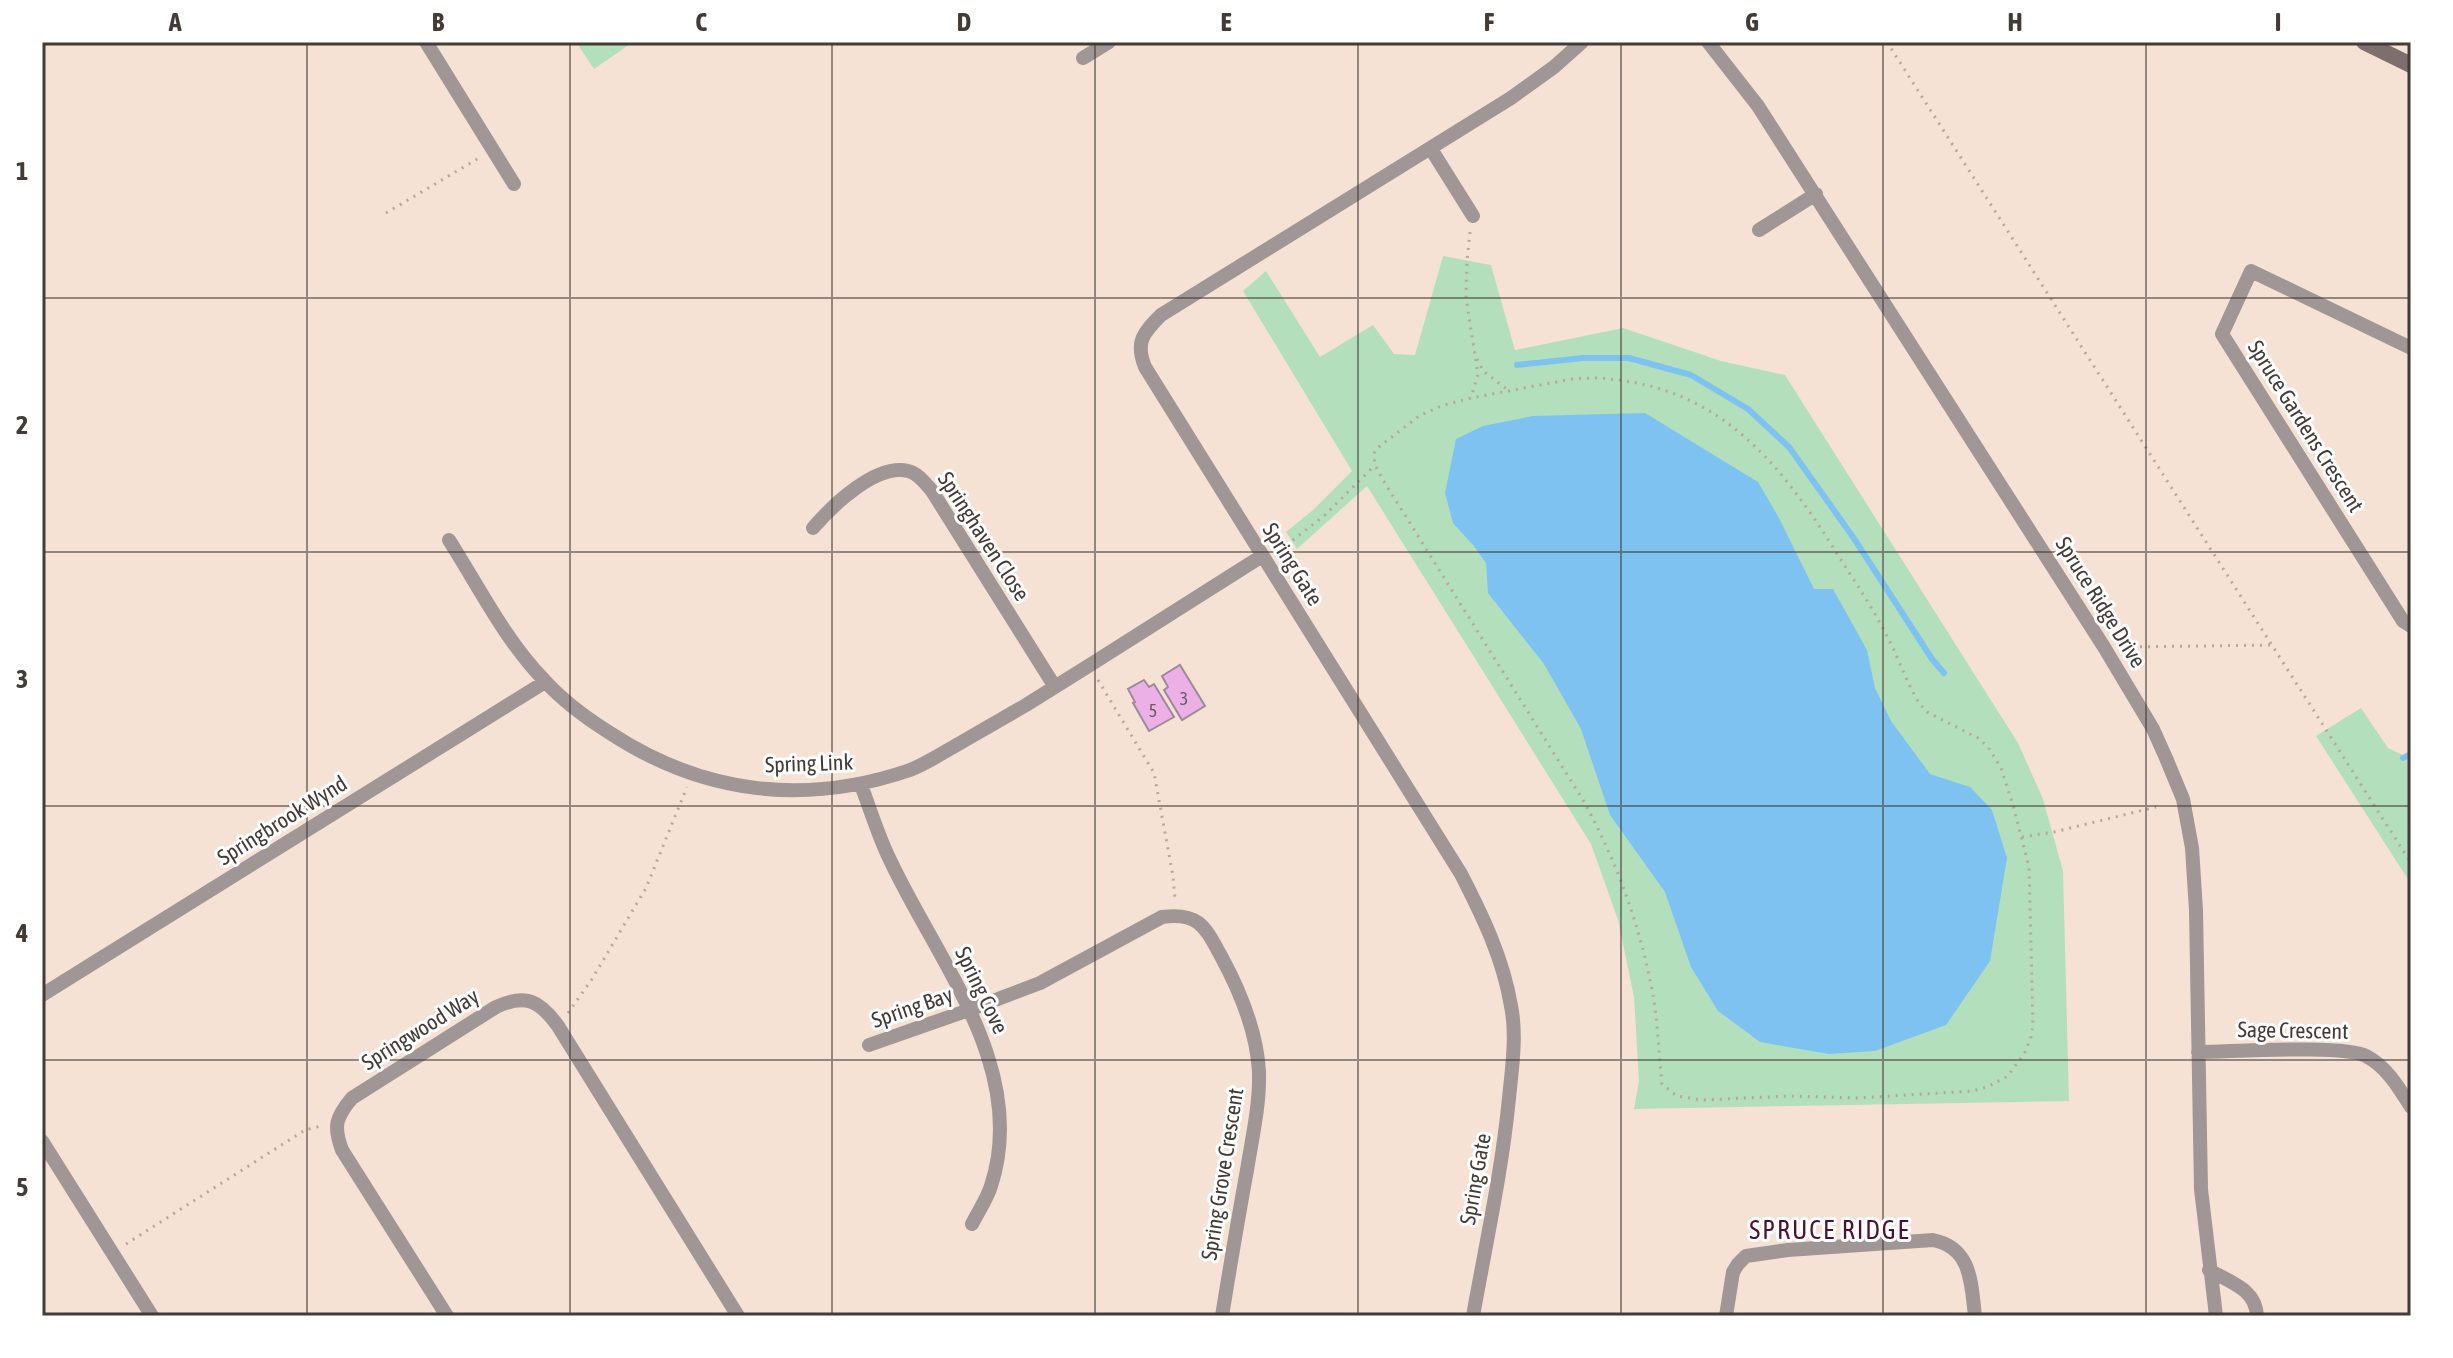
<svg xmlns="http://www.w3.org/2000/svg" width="2453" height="1358" font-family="'Asap Condensed',sans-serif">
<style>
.green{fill:#b3dfbd}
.water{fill:#7dc2f1}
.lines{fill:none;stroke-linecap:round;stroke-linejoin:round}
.stream{stroke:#7dc2f1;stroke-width:6}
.building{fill:#ecb0e6;stroke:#9b8b99;stroke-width:2}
.path{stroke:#b6a69c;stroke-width:3;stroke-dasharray:2 6;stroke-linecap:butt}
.street{stroke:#a09695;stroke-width:14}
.secondary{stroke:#7e6f6e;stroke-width:16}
.grid{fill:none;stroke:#423b36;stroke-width:2;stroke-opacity:0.55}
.labels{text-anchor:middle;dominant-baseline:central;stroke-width:6;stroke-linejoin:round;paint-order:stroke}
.number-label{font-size:18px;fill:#6c5862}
.street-label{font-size:22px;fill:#423b36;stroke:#fff}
.quarter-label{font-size:26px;letter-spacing:2px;fill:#4f0f2f;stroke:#fff}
.neatline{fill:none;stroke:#423b36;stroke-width:3}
.grid-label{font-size:26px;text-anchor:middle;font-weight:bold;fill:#423b36}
</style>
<rect width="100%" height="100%" fill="#f6e2d5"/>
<path class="green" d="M576 42H633L594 69Z
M1443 256 1491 265 1515 350 1623 328 1721 361 1785 375 2018 743 2043 799 2063 871 2069 1101 1634 1109 1639 1081 1634 997 1618 920 1591 844 1367 486 1297 549 1286 532 1313 510 1352 471 1243 291 1266 271 1320 357 1373 325 1394 354 1415 355Z
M2361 708 2388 748 2411 759V884L2316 736Z"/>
<path class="water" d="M1645 413 1758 482 1779 518 1814 589H1833L1867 650 1875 688 1891 721 1930 774 1970 787 1992 810 2007 858 1990 961 1946 1025 1875 1051 1829 1054 1760 1042 1718 1011 1691 967 1665 892 1610 815 1581 729 1544 664 1488 593 1486 563 1474 546 1453 523 1445 493 1456 439 1483 426 1533 416Z"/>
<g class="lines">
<path class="stream" d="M1517 365 1583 358H1629L1691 375 1748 409 1789 447 1853 537 1932 659 1944 673
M2403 758 2411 754"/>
</g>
<path class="building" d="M1180 665 1205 706 1182 720 1164 690 1168 687 1162 676Z
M1144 680 1149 687 1154 684 1174 717 1149 731 1133 703 1135 702 1128 689Z"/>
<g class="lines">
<path class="path" d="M1887 42 2411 863
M386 213 479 158
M1470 232 1467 260 1466 298 1478 374 1471 398
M1477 359 1483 371 1508 390
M1595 378C1715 383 1777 458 1836 552 1855 582 1875 611 1890 642 1900 662 1907 683 1919 703L1927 712 1978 738 1988 747 2001 768 2013 805 2029 867 2033 1025 2031 1037 2025 1052 2008 1076 1987 1087 1973 1091 1857 1098 1789 1096 1702 1100 1677 1096 1662 1084C1658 1049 1658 1014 1650 980 1637 917 1614 856 1583 800L1383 480 1375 465 1374 456 1375 450 1419 416 1441 406 1471 398 1572 379Z
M1280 550 1324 516 1375 465
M2124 647 2272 645
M1098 680 1154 773 1173 876 1175 899
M2022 837 2054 832 2156 807
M568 1013 592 979 646 888 687 787
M126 1244 305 1130 321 1126"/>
<path class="street" d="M426 42 514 184
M1708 42 1758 106 2104 647 2153 729 2166 758 2183 799 2192 848 2196 910 2201 1189 2216 1316
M1083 58 1109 42
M1431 149 1473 216
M1759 230 1816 194
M2411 348 2251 271 2222 334 2403 621 2411 626
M813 528C832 506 876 463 908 471 918 473 925 483 932 491L1055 687
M449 540C479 587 505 640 544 680 563 701 586 718 610 733 703 794 805 806 910 770 923 765 936 757 948 750 974 735 1000 720 1026 705 1105 656 1183 606 1262 556
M861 785C871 811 879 839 892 864 939 963 1029 1070 991 1186 987 1199 978 1212 972 1224
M42 995 545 682
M869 1045 969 1010 1040 983 1162 917C1199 912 1205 927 1221 956 1240 991 1257 1032 1259 1072 1260 1105 1252 1138 1247 1170 1238 1219 1230 1267 1222 1316
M2198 1052C2229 1052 2345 1044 2366 1056 2387 1067 2399 1088 2411 1107
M42 1141 152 1316
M2209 1270C2230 1282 2256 1289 2257 1316
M447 1316 342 1150C333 1126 336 1117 352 1098L496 1007C526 993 540 1001 558 1026L738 1316
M1473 1316C1486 1243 1502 1171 1509 1098 1512 1068 1517 1035 1511 1006 1503 958 1483 917 1461 874L1145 367C1135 342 1143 333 1161 315L1511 98 1554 67 1582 42
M1726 1316 1733 1272 1738 1264 1746 1256 1788 1250 1933 1240C1972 1248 1971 1283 1975 1316"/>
<path class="secondary" d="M2364 42 2411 65"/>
</g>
<path class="grid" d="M307 42V1316M570 42V1316M832 42V1316M1095 42V1316M1358 42V1316M1621 42V1316M1883 42V1316M2146 42V1316M42 298H2411M42 552H2411M42 806H2411M42 1060H2411"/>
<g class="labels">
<g class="number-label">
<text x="1184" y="698">3</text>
<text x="1153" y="710">5</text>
</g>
<g class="street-label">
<text transform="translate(2306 426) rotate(58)">Spruce Gardens Crescent</text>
<text transform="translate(984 536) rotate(57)">Springhaven Close</text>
<text transform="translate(1293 564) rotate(58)">Spring Gate</text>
<text transform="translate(2101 602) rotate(58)">Spruce Ridge Drive</text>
<text transform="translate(809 763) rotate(-2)">Spring Link</text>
<text transform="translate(282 820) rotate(-32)">Springbrook Wynd</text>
<text transform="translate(982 990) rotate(64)">Spring Cove</text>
<text transform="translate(912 1007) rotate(-19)">Spring Bay</text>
<text transform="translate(420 1029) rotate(-32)">Springwood Way</text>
<text transform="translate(2293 1030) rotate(1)">Sage Crescent</text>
<text transform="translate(1222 1174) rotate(-81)">Spring Grove Crescent</text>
<text transform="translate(1475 1179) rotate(-80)">Spring Gate</text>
</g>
<g class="quarter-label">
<text x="1830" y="1230">SPRUCE RIDGE</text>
</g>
</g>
<rect width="2453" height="1358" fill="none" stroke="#ffffff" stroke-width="88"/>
<rect x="44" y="44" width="2365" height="1270" class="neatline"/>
<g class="grid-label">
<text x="175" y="31">A</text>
<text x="438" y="31">B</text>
<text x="701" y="31">C</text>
<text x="964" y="31">D</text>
<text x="1226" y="31">E</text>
<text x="1489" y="31">F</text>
<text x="1752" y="31">G</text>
<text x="2015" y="31">H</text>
<text x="2278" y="31">I</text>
<text x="22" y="180">1</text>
<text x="22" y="434">2</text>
<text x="22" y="688">3</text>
<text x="22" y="942">4</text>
<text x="22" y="1196">5</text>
</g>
</svg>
